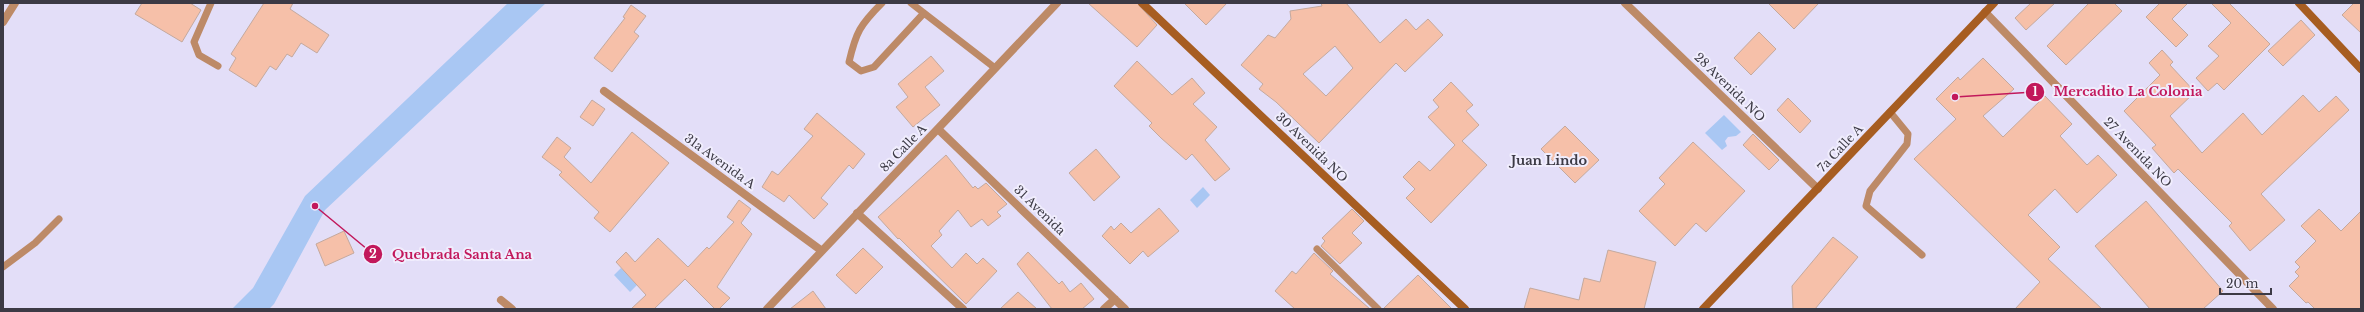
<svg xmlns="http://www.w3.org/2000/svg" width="2364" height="312" font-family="'Libre Baskerville',serif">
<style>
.water{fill:#a9c7f3}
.building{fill:#f6c0a9;stroke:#c4a99e;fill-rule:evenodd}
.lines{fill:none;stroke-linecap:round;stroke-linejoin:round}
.lane{stroke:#bd8a67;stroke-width:7}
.street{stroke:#bd8a67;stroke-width:8}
.secondary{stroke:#a75d21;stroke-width:8}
.labels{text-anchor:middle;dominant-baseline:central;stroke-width:4;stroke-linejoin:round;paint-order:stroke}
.street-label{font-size:12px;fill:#3c3a45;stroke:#f0edfd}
.neighbourhood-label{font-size:13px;font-weight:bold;fill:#3c3a45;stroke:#f0edfd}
.leader{fill:none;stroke:#c2185b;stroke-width:1.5}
.callout-dot{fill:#c2185b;stroke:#f0edfd;stroke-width:1.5}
.mark-label{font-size:12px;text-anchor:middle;font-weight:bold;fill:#fff}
.callout-label{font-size:13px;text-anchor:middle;font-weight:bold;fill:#c2185b;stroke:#f0edfd;stroke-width:4;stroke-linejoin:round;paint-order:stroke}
</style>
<rect width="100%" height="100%" fill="#e3def8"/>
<path class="water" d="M508 3H546L325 210 274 304 269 309H232L253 288 305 196Z
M1724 115 1741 132 1736 136 1728 137 1725 141 1727 146 1722 150 1705 133Z
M1203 187 1210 195 1197 208 1190 200Z
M621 268 637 285 630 292 614 275Z"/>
<path class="building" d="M142 3H190L201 10 182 42 135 14Z
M264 3H293L290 9 329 35 317 53 301 43 292 57 287 54 276 70 270 66 256 87 229 70 236 58 231 54Z
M1088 3H1137L1157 25 1137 47Z
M1184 3H1227L1206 25Z
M1321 3H1346L1380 43 1406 19 1416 30 1428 19 1443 35 1405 72 1396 63 1319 143 1276 102 1259 89 1263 84 1241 65 1268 35 1275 38 1291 19 1290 11 1322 6ZM1335 46 1353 68 1326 96 1303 74Z
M1768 3H1819L1794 29Z
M2031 3H2055L2026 30 2015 18Z
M2089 3H2114L2122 11 2066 65 2047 46Z
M2160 3H2188L2172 19 2188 35 2176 47 2146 17Z
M2211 3H2229L2270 44 2224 90 2217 83 2208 91 2196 78 2219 56 2208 46 2231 23Z
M2354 3H2361V33L2342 15Z
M631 5 646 16 634 32 639 36 612 72 594 58 625 18 623 17Z
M2301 20 2315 35 2283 66 2268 51Z
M1759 32 1776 49 1751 75 1734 58Z
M2162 50 2173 62 2170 65 2195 92 2170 116 2202 153 2243 113 2262 135 2303 95 2319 112 2336 96 2349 110 2261 194 2285 220 2250 251 2229 226 2232 223 2178 169 2174 173 2152 148 2156 145 2124 111 2160 75 2149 63Z
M931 56 944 71 925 87 940 105 913 127 896 107 908 97 898 84Z
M1983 58 2014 89 1983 116 2003 137 2045 96 2072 124 2060 136 2087 165 2098 155 2117 175 2077 213 2055 189 2028 215 2060 247 2048 259 2102 309H2015L2040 282 1914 159 1956 119 1936 99 1958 77 1960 80Z
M1137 61 1172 95 1192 78 1205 93 1193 104 1217 127 1205 140 1230 169 1215 181 1192 154 1186 160 1161 138 1149 126 1152 123 1114 86Z
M1451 82 1473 105 1466 111 1479 125 1462 141 1487 165 1431 223 1406 198 1415 189 1403 177 1419 161 1430 171 1455 145 1428 117 1439 107 1433 100Z
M1788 98 1811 121 1800 133 1777 110Z
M592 100 605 109 593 126 580 117Z
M817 113 865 154 853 169 849 165 821 198 828 204 814 219 789 195 784 202 762 187 772 171 778 175 813 136 804 129Z
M1565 126 1599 160 1575 183 1541 149Z
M632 132 669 163 610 232 594 218 599 212 559 175 562 172 542 157 557 137 571 148 564 157 591 183Z
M1753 134 1779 160 1769 170 1743 145Z
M1693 142 1745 191 1706 232 1696 223 1675 246 1639 211 1665 184 1659 178Z
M1096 149 1120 177 1094 201 1069 173Z
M946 155 973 188 975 186 978 189 986 183 1007 204 997 212 1001 216 988 226 982 219 971 227 958 210 939 231 942 235 931 246 952 268 966 253 977 264 983 258 997 271 966 304 899 238 898 239 878 217Z
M739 200 751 209 741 223 752 234 717 287 730 298 719 309H715L685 279 654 309H631L646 295 616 262 626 252 635 262 658 238 688 267 707 247 709 249 734 222 727 217Z
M2146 201 2223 291 2203 309H2150L2095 246Z
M1159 208 1179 231 1148 257 1143 251 1130 264 1102 236 1111 226 1114 230 1121 223 1131 233Z
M1352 209 1364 221 1352 233 1362 243 1340 264 1321 246 1325 241 1322 238Z
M2319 209 2341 231 2361 211V309H2315L2308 302 2306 303 2289 286 2299 276 2295 272 2300 267 2295 262 2316 241 2301 226Z
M344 231 354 253 325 266 316 244Z
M1833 237 1858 257 1815 309H1793L1792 286Z
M863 248 883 267 856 294 836 275Z
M1608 250 1656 262 1644 309H1524L1530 288 1579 300 1584 278 1600 282Z
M1028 252 1059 284 1062 281 1070 292 1081 283 1094 299 1082 309H1052L1017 264Z
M1314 253 1333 271 1330 274 1370 309H1295L1275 291 1292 271 1296 274Z
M1418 275 1452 309H1383Z
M813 291 826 309H790Z
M1018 292 1037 309H1000Z"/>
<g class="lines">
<path class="lane" d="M211 3 194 42 199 55 218 66
M882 3C860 25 856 32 849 62L861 71 874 67 924 13
M911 3 995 68
M1890 112 1908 134 1907 144 1870 191 1866 206 1922 255
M1317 249 1378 309
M3 267 35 243 59 219"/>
<path class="street" d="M1625 3 1818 189
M1985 12 2273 309
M3 22 15 3
M604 91 822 251
M938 129 1125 309
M857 213 963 309
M501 300 512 309
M767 309 1057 3
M1104 309 1115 299"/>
<path class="secondary" d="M1142 3 1465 309
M2299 3 2361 69
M1703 309 1994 3"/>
</g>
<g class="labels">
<g class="street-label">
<text transform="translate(1730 87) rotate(44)">28 Avenida NO</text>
<text transform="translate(1312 147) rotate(44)">30 Avenida NO</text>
<text transform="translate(903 148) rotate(-46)">8a Calle A</text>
<text transform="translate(1840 148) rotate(-47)">7a Calle A</text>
<text transform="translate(2138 152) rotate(46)">27 Avenida NO</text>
<text transform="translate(720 161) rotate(36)">31a Avenida A</text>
<text transform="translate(1040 210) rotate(44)">31 Avenida</text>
</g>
<g class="neighbourhood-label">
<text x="1549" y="160">Juan Lindo</text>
</g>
</g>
<path class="leader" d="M1955 97L2035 92M315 206L373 254"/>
<g class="callout-dot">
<circle cx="1955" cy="97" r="4"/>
<circle cx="315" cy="206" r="4"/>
<circle cx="2035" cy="92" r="10"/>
<circle cx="373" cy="254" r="10"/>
</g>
<g class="mark-label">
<text x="2035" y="96">1</text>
<text x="373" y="258">2</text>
</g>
<g class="callout-label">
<text x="2128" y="96">Mercadito La Colonia</text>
<text x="462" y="259">Quebrada Santa Ana</text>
</g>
<rect width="2364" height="312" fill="none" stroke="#3c3a45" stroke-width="8"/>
<path d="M2220 288v6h51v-6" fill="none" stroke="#3c3a45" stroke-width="2"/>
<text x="2226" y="288" font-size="12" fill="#3c3a45" stroke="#f0edfd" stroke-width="3" paint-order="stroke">20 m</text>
</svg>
